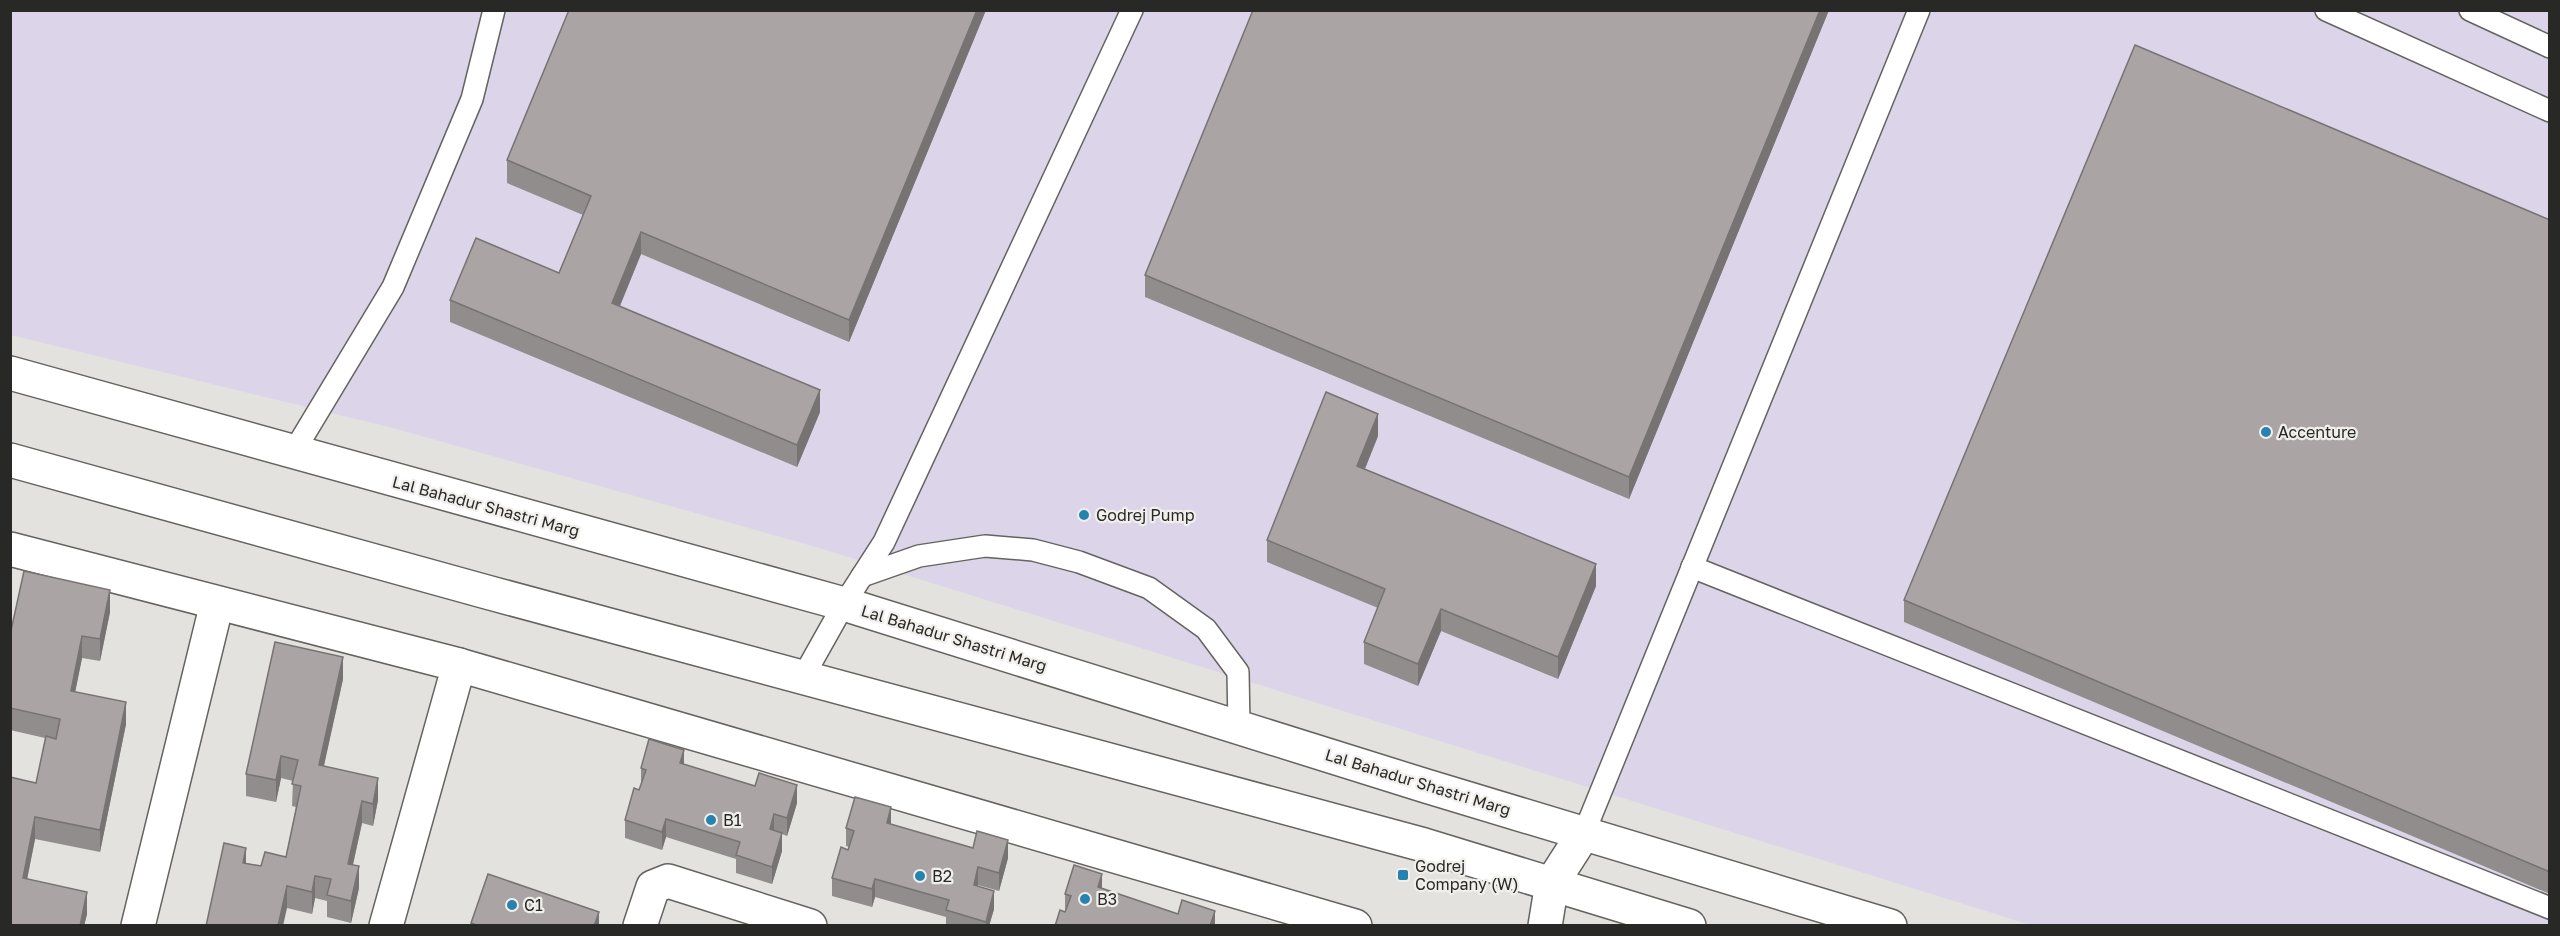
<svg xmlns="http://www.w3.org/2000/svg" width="2560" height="936" font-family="'Golos Text',sans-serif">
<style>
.industrial{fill:#dcd4e9}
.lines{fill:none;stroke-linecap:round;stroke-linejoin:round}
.service-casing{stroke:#64635f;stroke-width:24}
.pedestrian-casing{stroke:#64635f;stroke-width:36}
.minor-casing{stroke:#64635f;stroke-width:36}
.primary-casing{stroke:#64635f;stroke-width:36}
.service{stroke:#fff;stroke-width:21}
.pedestrian{stroke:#fff;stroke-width:33}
.minor{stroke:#fff;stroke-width:33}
.primary{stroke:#fff;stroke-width:33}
.wall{fill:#928d8d}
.shaded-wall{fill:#777373}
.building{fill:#aaa4a4;stroke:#777373;stroke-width:1.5}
.poi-dot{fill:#2683b0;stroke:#f1efeb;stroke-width:2}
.labels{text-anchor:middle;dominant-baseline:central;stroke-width:4.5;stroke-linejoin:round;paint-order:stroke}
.poi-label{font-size:16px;fill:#282826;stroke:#f1efeb;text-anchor:start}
.street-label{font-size:16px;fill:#282826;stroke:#f1efeb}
</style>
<rect width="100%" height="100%" fill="#e3e2de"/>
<path class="industrial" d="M11 11H2549V925H2031L816 547 393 428 11 335Z"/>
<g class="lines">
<defs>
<g id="service">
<path d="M2326 10 2550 111"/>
<path d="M2470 10 2550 47"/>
<path d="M293 453 393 287 472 99 494 10"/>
<path d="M1692 567 2550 908"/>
<path d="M862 576 919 556 985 546 1033 550 1079 562 1149 588 1206 629 1238 672 1239 727"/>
<path d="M803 677 844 604 884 542 1132 10"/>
<path d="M1584 833 1919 10"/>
</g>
<path id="pedestrian" d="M459 665 1355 926"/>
<g id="minor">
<path d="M10 549 459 665 386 926"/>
<path d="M138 926 217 603"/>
<path d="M640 926 653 887 668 881 810 926"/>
<path d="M1545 926 1552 883 1584 833"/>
</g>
<g id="primary">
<path d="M10 373 844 604 1426 786 1890 926"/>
<path d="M10 460 483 591 1424 845 1689 926"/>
</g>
</defs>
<use href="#service" class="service-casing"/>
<use href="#pedestrian" class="pedestrian-casing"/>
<use href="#minor" class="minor-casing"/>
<use href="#primary" class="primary-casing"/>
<use href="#service" class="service"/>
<use href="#pedestrian" class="pedestrian"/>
<use href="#minor" class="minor"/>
<use href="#primary" class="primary"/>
</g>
<g class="wall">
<path d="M986 10 849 342 641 254 620 306 820 412 797 467 450 322V300L559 273 583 215 507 183V160Z"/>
<path d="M1829 10 1629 499 1145 297V275Z"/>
<path d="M2550 220V894L1904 622V600Z"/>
<path d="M1378 436 1365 469 1596 586 1558 679 1441 631 1418 686 1364 664V642L1378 608 1267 562V540Z"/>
<path d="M110 612 100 661 82 658 75 692 126 724 100 852 35 839 27 879 87 914 84 926H10L36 783 45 738 10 730V635Z"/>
<path d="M343 679 324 766 378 800 373 826 362 823 353 865 359 888 351 923 327 917V901L315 898 312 914 287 908 246 863 261 866 286 857 296 807 292 806 293 781 281 778 276 802 246 796V774Z"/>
<path d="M684 765 797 803 787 836 782 834V851L772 884 736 873V859L666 837 662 850 625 838V820L641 786V768Z"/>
<path d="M891 824 1008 858 999 891 978 885V886L994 909 989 926H946V917L875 897 872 907 832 896V878L849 847 846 846V828Z"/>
<path d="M1102 889 1215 926H1055L1065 911V894Z"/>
</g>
<g class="shaded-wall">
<path d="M977 10H986L849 342V320Z"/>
<path d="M1820 10H1829L1629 499V477Z"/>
<path d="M641 232V254L612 325V303Z"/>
<path d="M820 390V412L797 467V445Z"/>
<path d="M1378 414V436L1357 488V466Z"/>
<path d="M1596 564V586L1558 679V657Z"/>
<path d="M110 590V612L100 661V639Z"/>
<path d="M1441 609V631L1418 686V664Z"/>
<path d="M82 636V658L71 713V691Z"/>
<path d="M343 657V679L319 787V765Z"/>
<path d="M126 702V724L100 852V830Z"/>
<path d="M684 750V768L680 763Z"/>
<path d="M281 756V778L276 802V780Z"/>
<path d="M378 778V800L373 826V804Z"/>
<path d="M797 785V803L787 836V818Z"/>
<path d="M362 801V823L348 886V864Z"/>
<path d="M891 807V825L887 823Z"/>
<path d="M774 814V832L770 829Z"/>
<path d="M35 817V839L23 900V878Z"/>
<path d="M666 819V837L662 850V832Z"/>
<path d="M782 833V851L772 884V867Z"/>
<path d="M1008 840V858L999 891V873Z"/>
<path d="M246 848V870L243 863Z"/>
<path d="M359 866V888L351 923V901Z"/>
<path d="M978 867V885L974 902V885Z"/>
<path d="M1102 874V892L1098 887Z"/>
<path d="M315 876V898L312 914V892Z"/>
<path d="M875 879V897L872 907V889Z"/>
<path d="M287 886V908L283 926H278Z"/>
<path d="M994 891V909L989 926H986V922Z"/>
<path d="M87 892V914L84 926H80Z"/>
<path d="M1215 911V926H1210Z"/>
<path d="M599 912V926H594Z"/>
</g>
<g class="building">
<path d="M569 10H977L849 320 641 232 612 303 820 390 797 445 450 300 476 238 559 273 591 196 507 160Z"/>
<path d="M1253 10H1820L1629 477 1145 275Z"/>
<path d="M2135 45 2550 220V872L1904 600Z"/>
<path d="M1326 392 1378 414 1357 466 1596 564 1558 657 1441 609 1418 664 1364 642 1385 589 1267 540Z"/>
<path d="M24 571 110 590 100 639 82 636 71 691 126 702 100 830 35 817 23 878 87 892 80 926H10V777L36 783 46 736 56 739 60 719 10 708V635Z"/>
<path d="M275 642 343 657 319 765 378 778 373 804 362 801 348 864 359 866 351 901 327 895 331 879 315 876 312 892 287 886 278 926H206L224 843 246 848 243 863 261 866 265 852 286 857 301 786 292 784 298 760 281 756 276 780 246 774Z"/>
<path d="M649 739 684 750 680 763 755 786 759 773 797 785 787 818 774 814 770 829 782 833 772 867 736 855 740 842 666 819 662 832 625 820 634 788 639 790 646 770 641 768Z"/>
<path d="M855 797 891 807 887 823 973 848 977 831 1008 840 999 873 978 867 974 885 994 891 986 922 946 910 949 900 875 879 872 889 832 878 841 847 848 850 854 831 846 828Z"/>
<path d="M1074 865 1102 874 1098 887 1178 914 1182 900 1215 911 1210 926H1055L1060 910 1065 912 1071 896 1065 894Z"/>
<path d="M488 874 599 912 594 926H479L471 923Z"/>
</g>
<g class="poi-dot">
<circle cx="2266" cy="432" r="6"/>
<circle cx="1084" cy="515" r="6"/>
<circle cx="711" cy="820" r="6"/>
<rect x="1397" y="869" width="12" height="12" rx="3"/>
<circle cx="920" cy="876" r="6"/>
<circle cx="1085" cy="899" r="6"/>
<circle cx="512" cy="905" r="6"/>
</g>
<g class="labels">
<g class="poi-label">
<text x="2278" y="432">Accenture</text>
<text x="1096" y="515">Godrej Pump</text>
<text x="723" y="820">B1</text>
<text x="1415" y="866">Godrej<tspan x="1415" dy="18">Company (W)</tspan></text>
<text x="932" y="876">B2</text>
<text x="1097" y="899">B3</text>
<text x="524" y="905">C1</text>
</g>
<g class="street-label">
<text transform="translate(486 506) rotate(15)">Lal Bahadur Shastri Marg</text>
<text transform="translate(954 638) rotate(17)">Lal Bahadur Shastri Marg</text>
<text transform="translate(1418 782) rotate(17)">Lal Bahadur Shastri Marg</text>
</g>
</g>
<rect width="2560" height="936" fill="none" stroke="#282826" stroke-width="24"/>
</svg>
